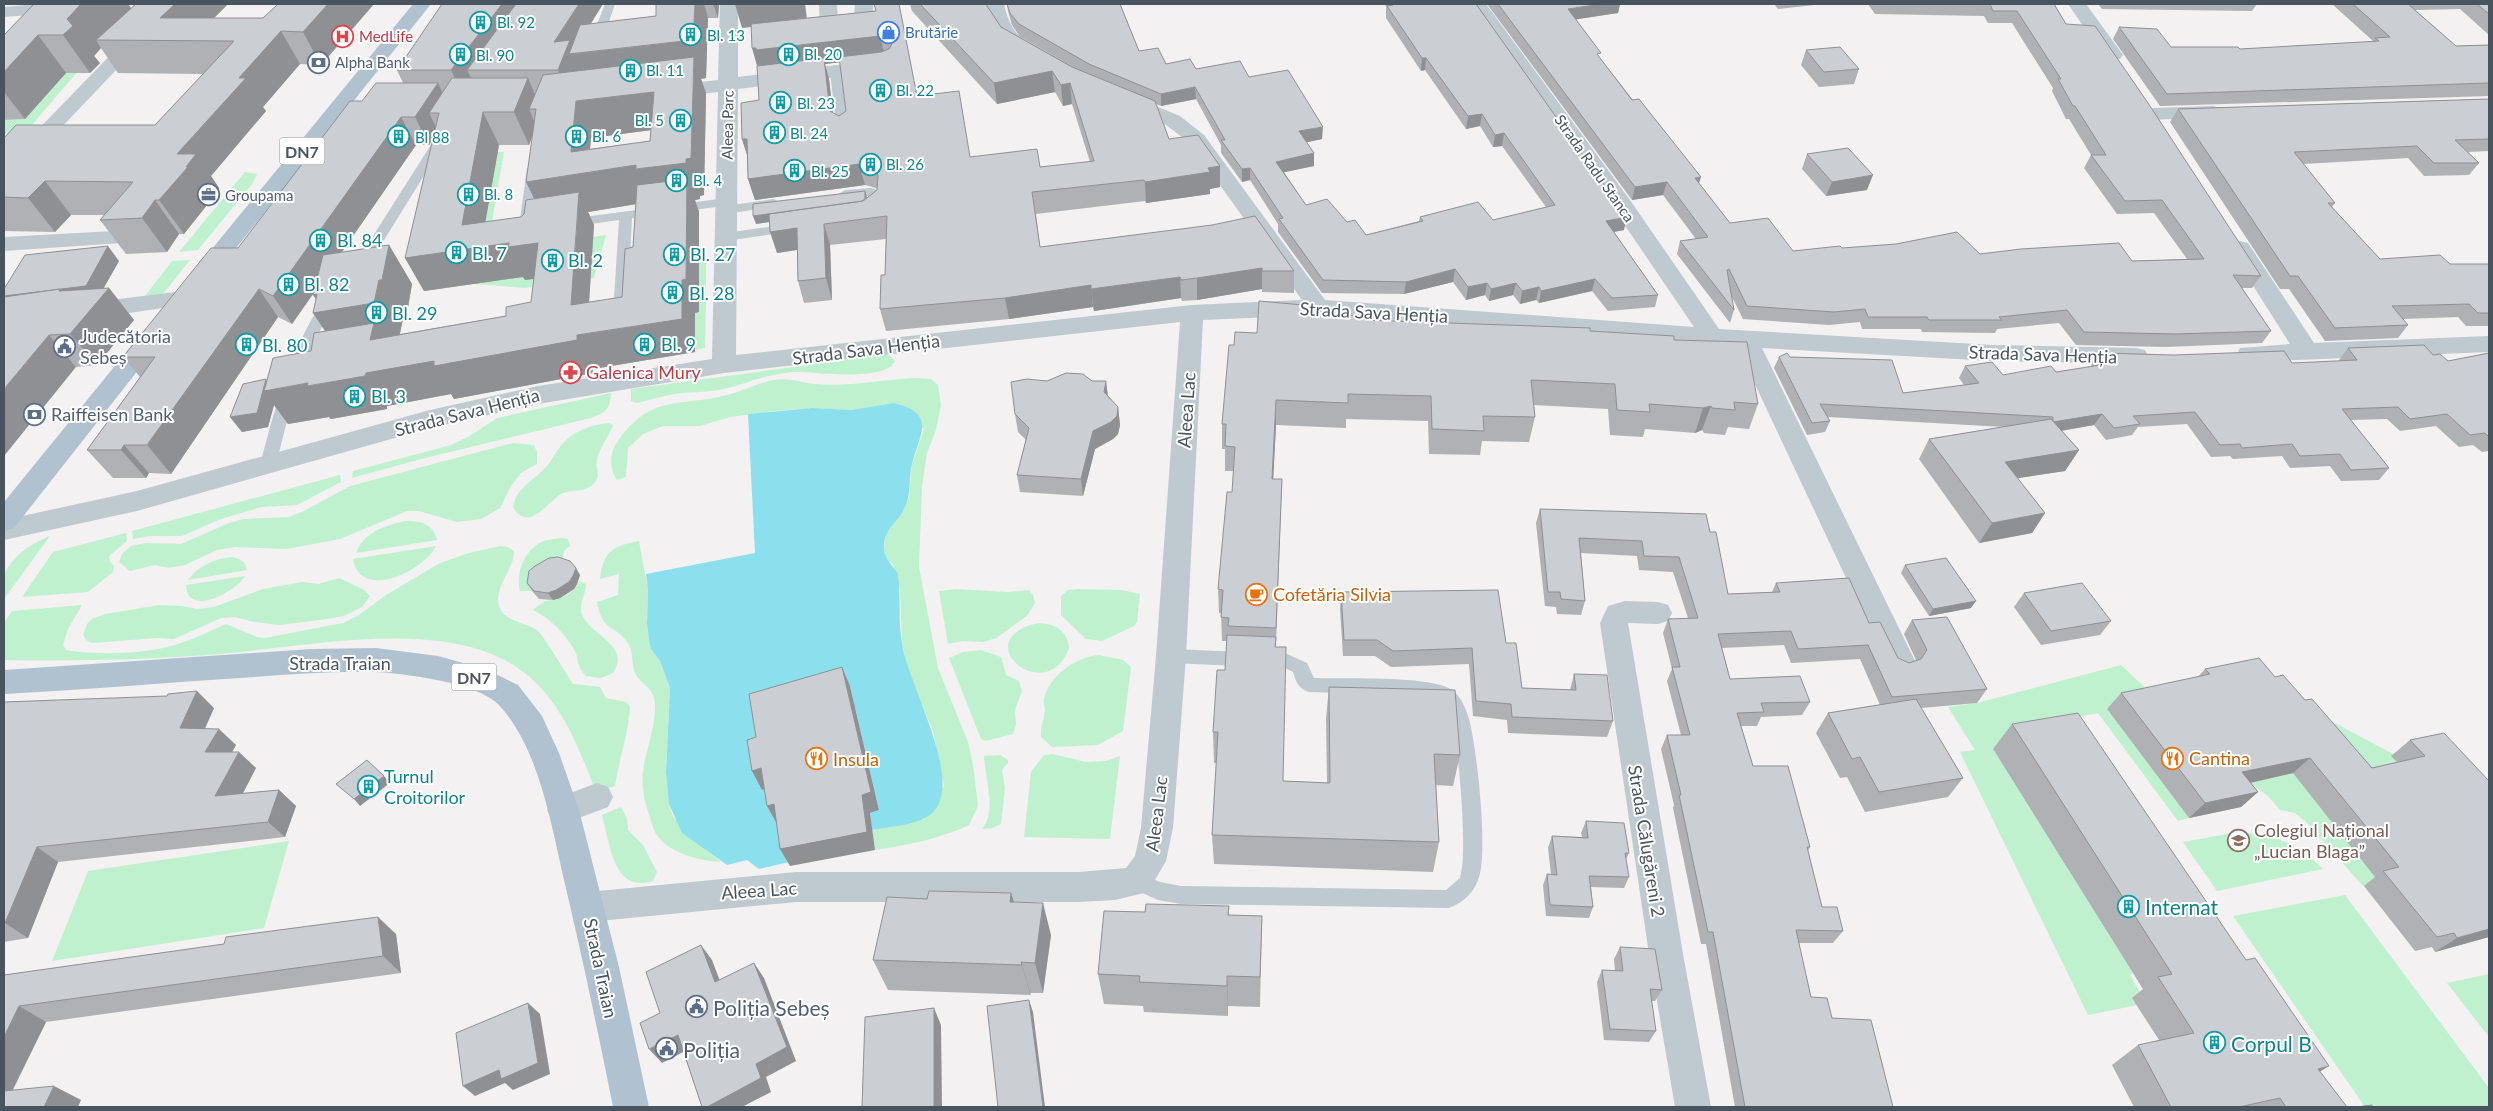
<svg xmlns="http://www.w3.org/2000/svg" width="2493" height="1111" font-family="Lato,sans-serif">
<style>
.green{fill:#bff1cf}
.water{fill:#8ce0ee}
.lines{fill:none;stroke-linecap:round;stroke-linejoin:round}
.lane{fill:#bec9d0;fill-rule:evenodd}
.street{fill:#bec9d0;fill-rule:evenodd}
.primary{fill:#b0c2d0;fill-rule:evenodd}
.wall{fill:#afb1b5;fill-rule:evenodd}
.shaded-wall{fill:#8e9094;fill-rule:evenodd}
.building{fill:#cbced3;stroke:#8e9094;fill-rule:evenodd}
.labels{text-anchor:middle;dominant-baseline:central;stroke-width:4;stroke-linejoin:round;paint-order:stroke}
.far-culture-label{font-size:15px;fill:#0d838f;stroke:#fff;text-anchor:start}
.far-shop-label{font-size:15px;fill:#366cbe;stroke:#fff;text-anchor:start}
.far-health-label{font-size:15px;fill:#be3a42;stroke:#fff;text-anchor:start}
.far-service-label{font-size:15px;fill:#4e5e75;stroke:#fff;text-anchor:start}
.far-street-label{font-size:15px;fill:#48555f;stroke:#fff}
.shield{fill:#fff;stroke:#7f888f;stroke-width:1}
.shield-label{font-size:16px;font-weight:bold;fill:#48555f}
.culture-label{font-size:18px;fill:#0d838f;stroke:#fff;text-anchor:start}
.street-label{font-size:18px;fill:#48555f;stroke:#fff}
.service-label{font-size:18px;fill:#4e5e75;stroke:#fff;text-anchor:start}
.health-label{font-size:18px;fill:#be3a42;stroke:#fff;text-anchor:start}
.food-label{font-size:18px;fill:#c56008;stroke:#fff;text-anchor:start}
.education-label{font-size:18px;fill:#785e54;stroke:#fff;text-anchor:start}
.near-culture-label{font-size:21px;fill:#0d838f;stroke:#fff;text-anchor:start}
.near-service-label{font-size:21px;fill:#4e5e75;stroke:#fff;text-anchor:start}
</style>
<rect width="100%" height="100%" fill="#f3f1f1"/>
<g class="green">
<path d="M120 22 25 133 4 134V120L25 119 81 56Z"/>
<path d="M454 152H504L489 239 481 244Z"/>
<path d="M245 172 257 174 252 184 198 250 179 252Z"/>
<path d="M606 235 594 278 525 288 474 284 480 249 525 276V280L577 273 530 246Z"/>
<path d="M706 254V298L699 299V255Z"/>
<path d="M190 260 163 294 145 296 172 261Z"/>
<path d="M706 301 705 348 695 350V313L699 312V302Z"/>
<path d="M882 355H889L895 361C886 381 821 373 803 372 774 371 751 382 724 389 708 393 691 391 675 394 662 396 650 400 637 403L631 401V389Z"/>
<path d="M914 378 931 379 938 385 941 405 936 430 927 453 922 486 919 567 938 668 968 742 973 765 978 806 969 825C939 839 908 845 875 850L872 830 924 819 944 786 933 731 909 674 902 643 900 591 893 564 886 559 884 549 886 534 903 511 909 497 912 464 924 429 893 403 851 410 812 408 775 411 730 417 700 426H663L643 434 628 448 626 477 617 480C609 468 609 453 618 441 652 392 682 408 731 394 746 390 760 382 774 380 789 377 802 383 816 384 848 387 882 380 914 378Z"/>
<path d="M611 393C610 409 607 412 591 418L425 458 352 478 353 471 451 445 468 437 497 418Z"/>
<path d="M608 423 613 425C609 437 600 446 597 460 595 467 601 475 595 482 587 493 574 489 563 493 549 499 529 535 513 507 517 487 531 483 544 469 551 463 554 454 560 447 571 432 590 425 608 423Z"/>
<path d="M513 443 534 445 537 452V464L521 473 511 486 500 508 481 519 457 522 419 511H407L340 539 287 549 235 547 217 550 185 565 169 568 155 565 130 571 119 562 122 554 131 546 146 543 181 544 229 523 244 519 289 517 304 511 350 486Z"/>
<path d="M340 475 341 482 297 505 262 507 221 519 182 536H150L133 539 132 531Z"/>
<path d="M405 521C420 521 433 523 437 540L356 553C362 533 386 525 405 521Z"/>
<path d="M126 533 127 541 109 556 110 562 114 566 113 572 88 592 22 597 53 552Z"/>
<path d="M50 536 4 599C4 592 2 582 4 576 12 555 31 544 50 536Z"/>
<path d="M563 538 568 539 570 546 564 551 562 563 531 585V591H520C516 574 523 552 540 543 546 539 555 539 563 538Z"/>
<path d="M639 541 648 590 647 623 649 641 651 649 660 661 670 688 666 773 669 804 673 817 704 848 721 862C700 861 666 853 655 832 652 826 651 820 649 814 643 798 641 783 644 765 647 747 660 713 653 695 650 687 640 682 636 675 631 666 634 654 629 645 617 624 602 633 597 602L618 595 619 574 600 579C603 551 613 546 639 541Z"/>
<path d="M436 546C423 572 360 601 353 559Z"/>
<path d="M500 546 508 547 514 551C514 568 499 581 498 598 498 622 522 620 537 630 542 633 567 675 573 684L600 687 606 698 626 702 630 706C629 733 619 759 615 786L596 792C577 743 558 691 510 663 430 617 296 649 208 655 140 660 72 661 4 660V623L12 611 82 605 68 629 63 645 66 650C101 656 151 654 184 642 198 637 212 630 226 624L257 637 265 638 343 623 359 615 386 595 440 563 469 553Z"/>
<path d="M232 557C241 559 245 561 247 570L188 580C199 565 214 559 232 557Z"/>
<path d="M245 576C236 592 187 618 186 585Z"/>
<path d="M339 578 364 590 370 596 362 607 344 616 327 619 280 625 254 622 235 617 221 618 174 639 157 638 92 643 86 640 83 635 87 624 92 619 105 614 159 605 182 606 197 609 214 607 263 589 302 582 319 584Z"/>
<path d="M579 581 586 584C586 592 580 602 581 611 586 635 633 644 613 673L601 678 586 676C574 662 580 662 575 651 566 635 550 618 533 610 537 607 542 602 546 601 561 598 572 596 579 581Z"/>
<path d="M956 589 1008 592 1029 590 1033 595 1035 603 1027 616 996 638 984 642 963 641 948 644 939 591Z"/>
<path d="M1078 589 1121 590 1140 594 1137 622 1134 626 1102 641 1086 639 1061 615V596L1068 590Z"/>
<path d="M1038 623C1056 624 1067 630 1069 648 1047 709 964 640 1038 623Z"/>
<path d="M981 650 1001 657 1006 675 1019 681 1022 691 1015 710 1016 725 1013 734 986 741 981 739 949 658 963 652Z"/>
<path d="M1099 655 1123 660 1131 667 1123 731 1098 745 1052 747 1041 737C1040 727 1044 720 1045 710 1045 706 1043 702 1044 699 1049 675 1077 657 1099 655Z"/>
<path d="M2121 665 2157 699 2107 709 2189 818 2178 821 2098 713 2077 717 1993 749 2133 973 2130 975 2142 996 2137 1005 2088 1015 1960 752 1975 750 1948 707 1977 703Z"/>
<path d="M2243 674 2395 755 2404 771 2379 881 2363 886 2305 821 2295 813 2280 810 2267 795 2254 786 2176 688Z"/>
<path d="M1053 754 1086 762 1106 761 1120 756 1110 839 1024 837 1031 772 1044 755Z"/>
<path d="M1000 755 1008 760V763L1002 770 1005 788 1001 824 992 828 982 829C997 812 985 777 984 756Z"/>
<path d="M621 807 627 818 628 830 643 845 657 872 653 881C613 894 610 843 602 815Z"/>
<path d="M2238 832C2276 835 2295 842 2323 869L2217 891 2183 842Z"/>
<path d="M289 841 264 928 52 961 88 871Z"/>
<path d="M2345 895 2489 1088V1107H2365L2233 916Z"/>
<path d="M2489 974V1037L2447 983Z"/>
</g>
<path class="water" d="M893 403C938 413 919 435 912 464 908 480 912 494 904 509 897 524 884 528 884 548 884 559 893 565 898 574 901 597 898 620 902 643 907 683 965 780 933 812 919 826 891 826 872 830L870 813 879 810 850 686 770 787 789 862 759 869 747 860 727 865 682 833 669 804 666 773 670 688 660 661 651 649 649 641 647 623 648 590 646 574 755 553 748 414 812 408 851 410Z"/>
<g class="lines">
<g class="lane">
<path d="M605 4H615L602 42 600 44H592L590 42Z"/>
<path d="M836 69 842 72 849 132 843 136 837 132 830 72Z"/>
<path d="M440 136 446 140 368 266 361 270 356 269 354 266 434 140Z"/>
<path d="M533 164 539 168 532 220 526 224 520 220 527 168Z"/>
<path d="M871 188 875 189 881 196V210L877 216 872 217 866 213 869 209 868 196 845 198 839 194 845 190Z"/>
<path d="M726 198 732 202 731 205 632 218 627 315 620 320 613 315 619 220 569 227 563 223 569 219Z"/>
<path d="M774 199 780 203 779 206 725 214 719 210 725 206Z"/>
<path d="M790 224 795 225 797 228 795 231 725 241 718 237 725 233Z"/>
<path d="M330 297 337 301C303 354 291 405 276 465L273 469H263L260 465C276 405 290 349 325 298Z"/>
<path d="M1171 649 1287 654 1307 663 1314 678C1343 679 1431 675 1452 690 1461 696 1466 709 1469 719 1477 749 1488 850 1479 877 1474 893 1464 902 1449 908L1181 904 1158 900 1129 887 1126 881 1129 875 1136 872 1160 882 1181 886 1446 890 1460 878 1462 868C1466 842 1459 730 1447 708 1444 702 1438 699 1432 696L1309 692C1299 689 1296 682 1293 672L1285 668 1171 663 1165 661 1162 656 1165 651Z"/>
</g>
<g class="street">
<path d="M37 4 44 6 46 10 44 14 4 17V7Z"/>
<path d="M160 4H179L37 153 12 185 4 186V167L23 145Z"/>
<path d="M720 4H738V77L879 60 886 62 889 66 886 70 879 72 738 89 736 355 1192 305 1302 300 1190 143 1166 125 1119 104 1116 100 1119 96 1126 94 1180 116 1204 135 1325 300 1694 327 1613 208 1468 4H1486L1630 200 1719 329 1993 345 2136 348 2145 350 2148 356 2145 362 2136 364 1993 361 1762 348 1916 663 1911 671 1901 675 1891 671 1886 663 1737 346 1318 315 1203 320 1186 656 1173 828 1166 861 1148 892 1115 900 1079 902H796L588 922 576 918 571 907 576 896 588 892 796 872H1079L1126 868 1135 856 1141 828 1156 656 1180 322 724 373 538 404 430 428 137 511 4 540V520L137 491 430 410 538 386 712 359 718 92 666 98 659 96 656 92 659 88 666 86 718 80Z"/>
<path d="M819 4H837L838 21 854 18 855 4H873C873 9 874 20 870 24 861 33 834 35 822 32L820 28Z"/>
<path d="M986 4H1004C1007 18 1012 30 1023 40 1028 45 1035 48 1039 54L1036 58H1022C1003 44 989 28 986 4Z"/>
<path d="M2068 4H2086L2123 55 2120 59H2106Z"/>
<path d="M2213 106 2220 108 2223 112 2220 116 2153 120 2146 118 2143 114 2146 110 2153 108Z"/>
<path d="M114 231 122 233 125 238 122 243 4 251V237Z"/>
<path d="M2240 241 2248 243 2314 343 2489 336V352L2249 362 2240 360 2237 354 2240 348 2290 344 2229 248 2232 243Z"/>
<path d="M183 291 191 294 195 299 191 304 87 319 79 316 75 311 79 306 87 303Z"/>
<path d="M1625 601 1658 602 1668 605 1672 613 1668 621 1658 624 1628 623 1683 954 1711 1107H1675L1649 954 1600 623 1608 606Z"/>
<path d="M597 783 608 787 613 797 608 807 563 824 552 820 547 810 552 800Z"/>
</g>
<g class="primary">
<path d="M413 4H431L209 282 201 284 193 282 190 277 193 272Z"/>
<path d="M153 327 161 329 165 335 161 341 14 528 4 531V502L145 329Z"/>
<path d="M376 648 438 656 485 669 518 685 542 716 559 753 579 810 619 967 649 1107H613C598 1031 582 956 564 880 551 824 539 747 498 704 477 683 404 673 374 672 329 671 284 675 240 678 161 683 82 690 4 694V670L311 649Z"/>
</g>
</g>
<g class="wall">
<path d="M34 4H128L131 8 134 6 131 4H228L214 18H263L278 4H374L321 65 300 64 263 107 266 111 211 176 219 188 210 199 211 200 184 234H179L167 252 126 254 100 220 104 215H71L55 232 4 231V138L155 125 203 74 118 73 101 48 94 56 100 63 90 73H66L25 119 4 120V35Z"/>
<path d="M656 4H719L718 18H708L706 78 701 79 706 93 704 195 700 196V199L695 200 699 212V312L695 313V352L593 369V373L454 399 451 394 387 406V409L331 419 329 417 288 424 274 405 268 427 242 432 230 417 267 380 311 351 326 331 313 313 316 299 314 293 292 324 278 317 171 474 149 473 146 478H113L87 450 140 377 123 357 238 248 362 101 403 83 397 70 591 24 656 16ZM651 130 650 141 590 149 591 138ZM532 137 534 199 524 214 521 217 485 222 499 145H529ZM433 139 405 258 424 291 523 277 525 280 534 279 531 302 506 316 400 334 403 319H406L412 284 389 245 342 252 416 145H429ZM636 204 633 247 622 297 589 302 594 225 588 212Z"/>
<path d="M805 4 807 18 876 11 874 4 917 96 970 157 1040 167 1090 162 1072 104 1063 106 1055 92 997 104 912 11 910 4H987V6L1001 27 1076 68 1020 37 1012 25 1008 11 1007 4H1120L1139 51 1166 64 1249 77 1322 139 1307 142 1314 166 1284 172 1306 205 1347 222 1366 235 1419 221 1420 217 1493 220 1546 207 1502 146 1493 147 1480 126 1466 129 1425 70 1421 71 1386 18V7L1385 4H1476L1624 230 1614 232 1658 295 1655 307 1608 311 1592 291 1539 303 1536 300 1520 304 1513 295 1489 301 1485 295 1466 300 1453 282 1404 294 1322 293 1278 232V224L1250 180 1242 182 1221 153V145L1196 99 1161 106 1156 104 1169 139 1220 166V187L1210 189V194L1146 203 1145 201 1036 214 1040 247 1294 271V293L1262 292V289L1197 300 1182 301 1181 298 1094 311 1093 307 1009 319 886 331 880 309 885 275 886 239 830 245 832 300 804 303 798 281 797 250 777 253 770 222 756 224 865 191 867 198 877 190V189L876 188 865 185 755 200 748 179 747 155 742 139 759 100 757 66 751 27 742 28ZM840 62 846 111 839 116 833 113 829 79 825 64Z"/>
<path d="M1487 4H1620L1618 13 1576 19 1600 58 1730 223 1793 251 1842 248 2132 261 2187 259 2154 213 2117 214 2084 168 2091 155 2069 119H2066L2052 91 2053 88 2012 23H1988L1984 16 1875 14 1868 4H2054L2066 24 2261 276 2252 288H2242L2271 331 2262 343 2166 347 2076 345 2059 323 1997 329 1995 333 1922 332 1921 329H1862L1860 322 1829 325 1743 319 1732 297 1734 310 1730 323 1677 254 1680 241 1696 239 1663 195 1632 200Z"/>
<path d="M1669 4H1698L1669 5Z"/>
<path d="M1774 4H1824L1778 9Z"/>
<path d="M2098 4H2257L2252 11 2102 9Z"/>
<path d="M2332 4H2489V35L2460 9 2415 10 2456 46 2489 45V96L2160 106 2113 39 2119 27 2171 47 2240 49 2372 42 2373 41Z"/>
<path d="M1806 50 1859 69 1854 84 1819 87 1801 65Z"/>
<path d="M2489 99V151L2468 152 2479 163 2469 175 2424 176 2408 158 2303 164 2335 203 2332 207 2380 259 2450 264H2489V326H2466L2458 317 2403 319 2408 325 2398 338 2325 341 2289 289H2280L2170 122 2178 109Z"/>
<path d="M1807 154 1867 190 1826 196 1802 169Z"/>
<path d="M119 261 103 289 109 288 134 320 97 365 76 367 4 289Z"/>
<path d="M1315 311 1365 320 1590 331 1674 340 1758 404 1749 429 1728 427 1725 435 1704 433 1702 430 1695 433 1645 429 1643 437 1610 435 1608 409 1534 405 1535 417 1529 442 1482 441 1480 455 1429 454 1428 421 1346 419V428L1276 425 1273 479H1282L1276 647 1283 781 1327 783 1326 719 1329 687 1460 755 1453 786 1436 785 1439 842 1433 872 1214 864 1212 835 1217 763H1214L1213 732 1225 670 1227 641H1222L1221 613H1219L1218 589 1232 492 1234 471H1225V449H1222V424L1234 345 1257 333Z"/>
<path d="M2348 348 2433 355 2448 361 2489 353V451L2482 452 2473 445 2459 447 2436 426 2400 431 2387 419 2351 420 2389 468 2379 480 2341 481 2330 466 2290 468 2282 456 2233 459 2230 456 2211 457 2187 424 2138 427 2132 435 2106 440 2094 425 2062 431 2079 450 2065 471 2017 478 2045 513 2032 533 1979 543 1919 459 1929 439 2004 427 1828 417 1830 421 1825 432 1807 435 1774 368 1779 357H1790L1903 393 1964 385 1959 378 1965 366 2003 375 2056 372 2092 367 2091 365 2098 353 2292 363 2339 361V360Z"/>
<path d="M1047 381H1106L1108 396 1118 407 1120 425 1118 434 1113 439 1095 449 1083 496 1020 492 1017 475 1026 440 1018 432 1015 414Z"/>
<path d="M1540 509 1710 532 1728 594 1772 592 1776 583 1869 623 1898 658 1909 663 1916 660 1904 634 1912 620 1987 689 1977 703 1921 708 1963 778 1948 797 1865 812 1847 777 1840 778 1816 733 1828 713 1880 705 1860 659 1791 663 1784 645 1722 648 1730 679 1810 702 1802 715 1761 717 1757 726H1741L1753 766 1810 847 1808 851 1822 907 1843 931 1833 943H1798L1811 997 1832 1018 1893 1107H1735L1706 944H1701L1673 808 1674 805 1661 749 1667 735H1681L1667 681 1672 669 1663 633 1668 619 1688 618 1673 572 1639 570 1637 556 1581 553 1585 601 1581 615 1557 614 1556 607 1545 606 1536 523Z"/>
<path d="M1905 565 1971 608 1929 616 1901 573Z"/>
<path d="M580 575 577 584 574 589 560 598 553 600 539 599 532 591 527 583Z"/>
<path d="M1341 592 1506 643 1522 688 1570 690 1574 674 1613 721 1607 737 1508 733 1507 720 1473 716 1469 664 1391 667 1375 656H1343L1340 609Z"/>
<path d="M2024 593 2111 621 2100 635 2041 645 2014 607Z"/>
<path d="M2205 669 2275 677 2305 700 2372 768 2397 762 2391 756 2410 740 2489 781V937L2435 952 2432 947 2415 951 2364 886 2375 877 2293 773 2251 783 2258 792 2241 807 2189 818 2107 709 2121 693 2198 677Z"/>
<path d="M4 702 214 708 205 729 236 745 232 752 256 768 243 793 279 790 296 806 285 837 58 862 28 938 4 942Z"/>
<path d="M2012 724 2320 1072 2347 1107H2134L2112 1065 2138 1045 2159 1040 2132 998 2143 989 1993 749Z"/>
<path d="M1586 821 1629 853 1626 859 1629 877 1624 888 1591 887 1593 907 1589 918 1546 916 1543 885 1547 874H1551L1548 848 1552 836 1582 837 1581 833Z"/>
<path d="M1011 893 1014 902 1051 935 1043 993H1030L1031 995 888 990 873 960 927 899Z"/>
<path d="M1229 906V915L1262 916 1260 1007 1228 1006V1016L1144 1012 1143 1006 1104 1004 1098 974 1145 912Z"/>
<path d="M396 934 401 973 46 1022 13 1090 81 1100 4 1107V975Z"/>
<path d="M1620 947 1662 990 1655 1001H1651L1656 1031 1649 1042 1604 1040 1597 982 1602 970 1615 971 1614 959Z"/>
</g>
<g class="shaded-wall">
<path d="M81 4H128L133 11 96 40 101 48 94 56 100 63 90 73 63 35 67 19Z"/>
<path d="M175 4H228L191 41 160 18Z"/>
<path d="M328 4H374L321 65 303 32Z"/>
<path d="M502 4H531L467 70 473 82 463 95 451 70Z"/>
<path d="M579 4H603L574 51 575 54 693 40 695 4H704L708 18 706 78 701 79 706 93 704 195 700 196V199L695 200 699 212V312L695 313V352L593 369V373L454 399 451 394 387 406V409L331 419 329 417 288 424 274 405 268 427 242 432 230 417 257 413 266 379 273 389 308 383 310 386 331 382 365 376 366 373 389 369 374 346 339 352 313 313 324 311 313 295 317 294 328 310 374 303 379 280H382L389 245 412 284 406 319H403L398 342 387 344 395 356 392 368 434 361 437 365 577 340V335L585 334 571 305 578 213 544 219 526 182 580 174 571 152 576 101 654 92 667 128 591 138 588 173 636 165 638 169 686 163V159L691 158 693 80 585 92 576 72 568 94 558 70 562 60 554 42ZM687 201 686 279 682 280V319L587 334 594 225 588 212 649 202 651 205Z"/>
<path d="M713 4H719L718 18Z"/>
<path d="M735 4H805L807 24 756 26 742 28Z"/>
<path d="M1602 4H1620L1618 13 1566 21 1568 9Z"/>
<path d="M281 31 300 64 263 107 266 111 211 176 219 188 210 199 211 200 184 234 159 200 177 154 239 78Z"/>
<path d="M38 35 66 73 25 119 4 92V72Z"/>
<path d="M880 36 885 57 825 64 829 79 835 132 758 69 752 48Z"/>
<path d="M1422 58H1426L1425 70 1421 71Z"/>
<path d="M1052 71 1055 92 997 104 994 83Z"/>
<path d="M528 78 542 111 536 109H529L536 126 529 145 514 112Z"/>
<path d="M438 83 451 110 439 113H429L438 131 429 145 415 117Z"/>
<path d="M1070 83 1072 104 1063 106 1061 85Z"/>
<path d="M1195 87 1196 99 1161 106V94Z"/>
<path d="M483 112 499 145 481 247 509 243H538L554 276 525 280 523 277 424 291 405 258 462 225Z"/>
<path d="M1482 114 1480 126 1466 129 1468 116Z"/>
<path d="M401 117 416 145 292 324 273 296Z"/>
<path d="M1323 127 1322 139 1299 144V131Z"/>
<path d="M1504 133 1502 146 1493 147 1495 135Z"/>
<path d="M742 139H747L749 161Z"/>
<path d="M1314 153V166L1276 174V162Z"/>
<path d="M859 164 865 185 755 200 748 179Z"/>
<path d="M1220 166V187L1210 189V194L1146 203 1145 182Z"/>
<path d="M1250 168V180L1242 182V169Z"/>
<path d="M1873 175 1867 190 1826 196 1832 182Z"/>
<path d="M1701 177 1697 189 1695 178Z"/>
<path d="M45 181 71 215 55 232 28 198Z"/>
<path d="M1667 182 1663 195 1632 200 1635 187Z"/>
<path d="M865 191 867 198V207L756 224 753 216Z"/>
<path d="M155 200 179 234 167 252 142 218Z"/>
<path d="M1627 217 1624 230 1603 234 1606 221Z"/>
<path d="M824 224 830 245 832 300 826 278Z"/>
<path d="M797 228 803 249 777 253 770 232Z"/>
<path d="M108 246 119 261 97 300 109 288 134 320 97 365 70 334 4 296Z"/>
<path d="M1262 268V289L1197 300V278Z"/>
<path d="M1455 269 1453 282 1404 294 1406 282Z"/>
<path d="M1180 277 1181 298 1094 311 1091 289Z"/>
<path d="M1595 279 1592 291 1539 303 1541 291Z"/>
<path d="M1487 283 1485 295 1466 300 1468 287Z"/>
<path d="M1516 283 1513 295 1489 301 1491 289Z"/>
<path d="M1091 285 1093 307 1009 319 1005 298Z"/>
<path d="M1539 287 1536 300 1520 304 1522 291Z"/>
<path d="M259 289 278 317 171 474 147 445Z"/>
<path d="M49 335 76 367 4 456V389Z"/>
<path d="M1106 381 1108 399 1104 392Z"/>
<path d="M1276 400V425L1272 503V479Z"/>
<path d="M1711 406 1702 430 1695 433 1703 408Z"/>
<path d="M1118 407 1120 425 1118 434 1113 439 1095 449 1083 496 1081 479 1093 431Z"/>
<path d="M2102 414 2094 425 2046 433 2053 422Z"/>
<path d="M124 445 149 473 146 478 121 450Z"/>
<path d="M2079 450 2065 471 1993 482 2005 462Z"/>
<path d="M2045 513 2032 533 1979 543 1992 523Z"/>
<path d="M576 568 580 575 577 584 574 589 560 598 553 600 548 593Z"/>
<path d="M1976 601 1971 608 1929 616 1933 609Z"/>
<path d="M842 667 850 686 879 810 870 813 875 850 790 866 780 849Z"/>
<path d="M197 691 214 708 197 745 180 728Z"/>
<path d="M219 729 236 745 223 768 205 752Z"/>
<path d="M239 752 256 768 233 812 215 796Z"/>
<path d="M2310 758 2293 773 2226 788 2242 772Z"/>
<path d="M761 768 770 787 762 790 752 771Z"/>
<path d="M384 776 390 783 360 806 354 799Z"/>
<path d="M279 790 296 806 285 837 268 822Z"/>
<path d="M2258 792 2241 807 2189 818 2205 803Z"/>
<path d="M774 804 777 824 767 806Z"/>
<path d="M37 847 58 862 28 938 5 923Z"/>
<path d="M1011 893 1021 925 1010 902Z"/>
<path d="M1043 903 1051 935 1043 993 1035 963Z"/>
<path d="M378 917 396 934 401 973 383 956Z"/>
<path d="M2489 929V937L2435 952 2457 938Z"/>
<path d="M701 945 712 960 726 997 715 982Z"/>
<path d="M1021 962 1030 993 1031 995 1022 965Z"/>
<path d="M754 963 764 978 796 1061 766 1077 771 1092 742 1107H707L756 1064Z"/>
<path d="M1227 976 1228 1006V1016L1227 986Z"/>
<path d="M1029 1000 1033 1012 1045 1107H1043Z"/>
<path d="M528 1003 540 1014 550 1074 513 1090 505 1083 475 1096 463 1086Z"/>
<path d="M19 1006 46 1022 4 1107V1037Z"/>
<path d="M934 1008 941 1025 942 1107H934Z"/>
<path d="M678 1035 689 1049 662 1063 649 1049Z"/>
<path d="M2329 1066 2297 1086 2318 1069Z"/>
<path d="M54 1086 81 1100 78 1107H44Z"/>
</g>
<g class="building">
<path d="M34 4H81L67 19 73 26 63 35H38L4 72V35Z"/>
<path d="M136 4H175L160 18H263L278 4H328L303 32 281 31 239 78H246L177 154H196L186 167H188L159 200H155L142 218 100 220 133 182 45 181 28 198 4 197V138L16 125H155L234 41 96 40Z"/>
<path d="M442 4H502L451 70H397Z"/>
<path d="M516 4H579L554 42 570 40 558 70H467Z"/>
<path d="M656 4H695L693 40 569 54 580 25 656 16Z"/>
<path d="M874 4H899L917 96 959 91 970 157 1037 149 1040 167 1094 161 1070 83 1061 85 1052 71 994 83 920 4H987V6L1001 27 1072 67 1155 101 1169 139 1198 135 1220 166 1208 168 1210 172 1145 182 1144 180 1032 192 1040 247 1212 225 1255 216 1294 271H1262V268L1197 278 1181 280 1180 277 1091 289V285L1005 298 880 309 881 275H885L887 216 824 224 826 278 798 281 797 228 770 232 769 214 863 201 877 190 878 175 871 166 859 164 748 179 747 139H742L741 103 759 100 757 66 824 58 830 111 839 116 846 111 839 57 881 52 889 49 892 44 888 38 880 36 756 50V48H752L751 24 876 11Z"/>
<path d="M1007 4H1120L1139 51 1158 48 1166 64 1190 59 1196 69 1240 61 1249 77 1288 70 1323 127 1299 131 1314 153 1276 162 1306 205 1327 199 1347 222 1355 220 1366 235 1423 221 1420 217 1478 202 1493 220 1555 205 1504 133 1495 135 1482 114 1468 116 1426 58H1422L1387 6 1393 5V4H1476L1627 217 1606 221 1658 295 1612 298 1595 279 1541 291 1539 287 1522 291 1516 283 1491 289 1487 283 1468 287 1455 269 1406 282 1323 280 1279 219 1283 218 1250 168 1242 169 1221 140H1225L1195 87 1161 94 1089 64 1019 24 1010 13Z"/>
<path d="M1498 4H1602L1568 9 1601 53 1597 54 1632 100 1639 99 1701 177 1695 178 1730 223 1768 218 1793 251 1840 246 1842 248 1896 244 1957 232 1980 254 2021 249 2119 243 2132 261 2204 259 2162 200 2125 201 2091 155H2106L2075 106H2073L2058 79H2061L2017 11H1993L1990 4H2054L2066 24 2095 26 2148 103 2261 276 2233 275 2271 331 2175 334 2084 332 2067 310 1999 317 2002 320H1929L1927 317H1868L1865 309 1834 312 1747 306 1729 269 1727 270 1734 310 1680 241 1708 237 1667 182 1635 187Z"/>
<path d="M2353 4H2408L2456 46 2489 45V83L2167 94 2119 27 2157 29 2171 47H2238L2240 49 2379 41 2375 38 2390 37Z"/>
<path d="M2477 4H2489V14Z"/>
<path d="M1840 47 1859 69 1824 72 1806 50Z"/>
<path d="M694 57 691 158 686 159V163L636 169V165L526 182 536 109H529L543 75ZM654 92 650 141 571 152 576 101Z"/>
<path d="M452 78H528L514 112H483L462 225 521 217 524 214 526 200 579 192 571 305 622 297 625 249 633 247 637 185 687 179 686 279 682 280V319L577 335V340L434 366V361L366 373 365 376 331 382 307 386 308 383 264 391 273 358 311 351 314 333 374 323 370 340 506 316V307L531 302 538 243 508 247 509 243 405 258 439 113H429Z"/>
<path d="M376 83H438L415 117H401L273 296 259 289 147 445H124L121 450H87L155 357H123L211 248H238L350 101H362Z"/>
<path d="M2489 99V139L2455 140 2479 163H2434L2417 146 2294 152 2335 203H2328L2380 259 2440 255 2450 264H2489V313H2478L2469 304 2392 306 2408 325 2335 328 2298 276H2290L2178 109Z"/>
<path d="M1848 148 1873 175 1832 182 1807 154Z"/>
<path d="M865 191V199L862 201 753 216V204Z"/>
<path d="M389 245 382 280H379L374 303 313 313 317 294 313 295 323 255Z"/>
<path d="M108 246 86 286 4 296V289L25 255Z"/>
<path d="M109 288 70 334 49 335 4 389V297L60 289 59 291Z"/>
<path d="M1259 301 1314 306 1315 311 1337 312V315L1364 316 1365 320 1590 328V331L1674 336V340L1747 342 1758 404 1734 402 1735 410 1712 408 1711 406 1703 408 1649 404 1650 412 1617 410 1615 384 1531 380 1535 417 1483 416 1484 431 1432 429 1431 396 1348 394V403L1276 400 1272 479H1282L1276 628 1228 626 1229 618 1221 617 1223 590 1218 589 1227 492H1232L1235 447 1225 446 1226 424H1222L1229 345H1234L1235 332 1257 333Z"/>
<path d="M2424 345 2433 355 2440 354 2448 361 2489 353V437L2485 433 2470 435 2447 414 2410 419 2398 407 2342 409 2389 468 2351 470 2340 454 2300 456 2292 444 2242 448 2240 444 2220 445 2195 412 2133 416 2140 424 2114 428 2102 414 2053 422V417L1820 404 1830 421 1812 423 1779 357 1787 353 1790 357 1892 360 1903 393 1979 383 1965 366 1992 362 2003 375 2051 366 2056 372 2107 364 2098 353 2174 355 2284 351 2292 363 2357 360 2348 348Z"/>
<path d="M1066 373 1083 374 1092 381H1106L1104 392 1118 407 1117 416 1111 422 1093 431 1081 479 1017 475 1029 428 1015 414 1011 382 1027 379 1047 381Z"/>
<path d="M266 379 257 413 230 417 243 384Z"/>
<path d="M2051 419 2079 450 2005 462 2045 513 1992 523 1929 439Z"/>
<path d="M1540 509 1706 514 1710 532H1716L1728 594 1780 592 1776 583 1849 578 1869 623 1880 622 1898 658 1909 663 1921 659 1927 650 1912 620 1947 617 1987 689 1892 697 1868 645 1798 649 1791 631 1718 634 1730 679 1800 676 1810 702 1761 703 1764 712 1737 713 1753 766H1788L1810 847H1807L1822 907H1837L1843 931 1796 930 1811 997 1827 998 1832 1018 1871 1020 1893 1107H1745L1713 932H1708L1679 795H1681L1667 735H1690L1672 667H1680L1668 619 1698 618 1679 557 1644 556 1642 541 1579 538 1585 601 1561 599 1560 592H1548Z"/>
<path d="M558 557 570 561 576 568 573 576 569 582 556 590 548 593 534 591 527 583 529 571 535 566 549 558Z"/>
<path d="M1946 558 1976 601 1933 609 1905 565Z"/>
<path d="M2082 583 2111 621 2051 631 2024 593Z"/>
<path d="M1498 590 1506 643H1516L1522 688 1576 690 1574 674 1607 675 1613 721 1512 717 1511 704 1476 701 1472 648 1393 651 1377 640H1344L1341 592Z"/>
<path d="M1227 635 1276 637 1275 647H1286L1283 781 1330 783 1329 687 1455 690 1460 755 1434 754 1439 842 1212 835 1218 732H1213L1217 670H1225Z"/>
<path d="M2259 658 2275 677 2283 675 2305 700 2312 699 2372 768 2425 756 2410 740 2444 733 2489 781V929L2457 938 2454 933 2437 937 2383 871 2399 867 2310 758 2242 772 2258 792 2205 803 2121 693 2210 674 2205 669Z"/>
<path d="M842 667 871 792 862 795 867 832 780 849 774 804 767 806 761 768 752 771 747 740 756 737 749 694Z"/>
<path d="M197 691 180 728 219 729 205 752H239L215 796 279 790 268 822 37 847 5 923 4 924V702L167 696 168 694Z"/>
<path d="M1916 699 1963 778 1879 792 1860 757 1852 759 1828 713Z"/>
<path d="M2078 713 2246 960 2255 958 2329 1066 2318 1069 2347 1107H2286L2280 1098 2239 1107H2171L2138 1045 2194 1033 2158 977 2172 974 2012 724Z"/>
<path d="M367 760 384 776 354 799 336 784Z"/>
<path d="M1586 821 1624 823 1629 853H1625L1629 877 1589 876 1593 907 1550 905 1547 874 1557 875 1552 836 1588 838Z"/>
<path d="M929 891 1011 893 1010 902 1043 903 1035 963 1021 962 1022 965 873 960 887 897 927 899Z"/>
<path d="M1146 904 1229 906 1228 915 1262 916 1260 977 1227 976V986L1139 982 1140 976 1098 974 1104 911 1145 912Z"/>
<path d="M378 917 383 956 19 1006 4 1037V975L224 944 226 937Z"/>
<path d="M701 945 715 982 754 963 787 1047 756 1064 761 1078 707 1107H702L678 1035 649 1049 640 1023 660 1013 646 972Z"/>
<path d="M1620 947 1655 949 1662 990 1650 989 1656 1031 1610 1029 1602 970 1623 971Z"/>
<path d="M1029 1000 1043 1107H998L987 1006Z"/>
<path d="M528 1003 538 1063 501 1079 499 1070 463 1086 456 1033Z"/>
<path d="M934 1008V1107H862L865 1017Z"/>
<path d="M54 1086 44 1107H4V1091Z"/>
<path d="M2372 1105 2373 1107H2356Z"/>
</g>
<defs>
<symbol id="building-ring" viewBox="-11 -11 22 22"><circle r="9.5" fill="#fff" stroke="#0f9aa8" stroke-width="1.5"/><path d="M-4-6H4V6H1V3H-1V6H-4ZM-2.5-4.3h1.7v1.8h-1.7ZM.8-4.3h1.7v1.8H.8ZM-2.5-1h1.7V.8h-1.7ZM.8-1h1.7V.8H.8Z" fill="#0f9aa8"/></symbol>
<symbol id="shop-ring" viewBox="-11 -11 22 22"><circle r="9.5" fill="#fff" stroke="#3f7fe0" stroke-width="1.5"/><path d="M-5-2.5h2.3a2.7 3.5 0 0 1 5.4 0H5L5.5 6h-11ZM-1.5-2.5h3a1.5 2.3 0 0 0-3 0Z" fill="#3f7fe0"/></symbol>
<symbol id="hospital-ring" viewBox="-11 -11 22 22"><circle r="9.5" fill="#fff" stroke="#e0444e" stroke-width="1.5"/><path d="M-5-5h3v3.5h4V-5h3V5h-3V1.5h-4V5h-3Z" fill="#e0444e"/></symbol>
<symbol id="bank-ring" viewBox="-11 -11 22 22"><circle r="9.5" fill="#fff" stroke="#5c6f8a" stroke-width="1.5"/><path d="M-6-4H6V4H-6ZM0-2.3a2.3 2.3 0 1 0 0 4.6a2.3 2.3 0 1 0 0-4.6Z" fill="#5c6f8a"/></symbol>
<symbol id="office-ring" viewBox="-11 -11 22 22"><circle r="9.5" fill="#fff" stroke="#5c6f8a" stroke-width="1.5"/><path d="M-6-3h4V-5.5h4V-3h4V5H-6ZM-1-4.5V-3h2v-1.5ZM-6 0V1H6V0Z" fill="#5c6f8a"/></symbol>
<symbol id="civic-ring" viewBox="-11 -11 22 22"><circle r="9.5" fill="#fff" stroke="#5c6f8a" stroke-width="1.5"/><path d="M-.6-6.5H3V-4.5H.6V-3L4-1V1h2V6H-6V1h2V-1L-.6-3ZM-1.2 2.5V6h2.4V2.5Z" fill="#5c6f8a"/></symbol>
<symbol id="pharmacy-ring" viewBox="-11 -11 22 22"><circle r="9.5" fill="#fff" stroke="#e0444e" stroke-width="1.5"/><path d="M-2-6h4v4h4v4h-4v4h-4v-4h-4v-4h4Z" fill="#e0444e"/></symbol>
<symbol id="cafe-ring" viewBox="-11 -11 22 22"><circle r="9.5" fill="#fff" stroke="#e8710a" stroke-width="1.5"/><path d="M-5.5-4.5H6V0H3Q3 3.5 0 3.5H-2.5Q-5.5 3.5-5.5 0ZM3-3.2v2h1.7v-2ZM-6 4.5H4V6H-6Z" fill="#e8710a"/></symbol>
<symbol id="restaurant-ring" viewBox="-11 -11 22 22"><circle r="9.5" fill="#fff" stroke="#e8710a" stroke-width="1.5"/><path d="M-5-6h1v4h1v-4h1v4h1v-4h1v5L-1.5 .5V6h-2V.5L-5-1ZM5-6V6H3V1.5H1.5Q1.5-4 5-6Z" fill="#e8710a"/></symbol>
<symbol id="school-ring" viewBox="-11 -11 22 22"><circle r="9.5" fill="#fff" stroke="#8d6e63" stroke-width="1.5"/><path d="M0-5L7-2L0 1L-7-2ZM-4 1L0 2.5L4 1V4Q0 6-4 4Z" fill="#8d6e63"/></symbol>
</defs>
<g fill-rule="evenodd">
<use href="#building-ring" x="468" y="10" width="25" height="25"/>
<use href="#shop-ring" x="876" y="20" width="25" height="25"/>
<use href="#building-ring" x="678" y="22" width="25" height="25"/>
<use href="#hospital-ring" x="330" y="24" width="25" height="25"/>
<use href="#building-ring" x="776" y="42" width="25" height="25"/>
<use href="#building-ring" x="448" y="42" width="25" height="25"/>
<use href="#bank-ring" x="306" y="50" width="25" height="25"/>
<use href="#building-ring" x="618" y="58" width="25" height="25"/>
<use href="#building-ring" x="868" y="78" width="25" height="25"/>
<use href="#building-ring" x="768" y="90" width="25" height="25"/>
<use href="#building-ring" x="668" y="108" width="25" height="25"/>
<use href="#building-ring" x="762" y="120" width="25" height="25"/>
<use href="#building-ring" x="564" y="124" width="25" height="25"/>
<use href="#building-ring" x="386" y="124" width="25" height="25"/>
<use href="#building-ring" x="858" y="152" width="25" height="25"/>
<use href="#building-ring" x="782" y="158" width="25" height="25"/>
<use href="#building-ring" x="664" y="168" width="25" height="25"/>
<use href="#building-ring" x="456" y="182" width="25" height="25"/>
<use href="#office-ring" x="196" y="182" width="25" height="25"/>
<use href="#building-ring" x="308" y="228" width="25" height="25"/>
<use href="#building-ring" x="444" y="240" width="25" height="25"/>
<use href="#building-ring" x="662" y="242" width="25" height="25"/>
<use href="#building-ring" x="540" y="248" width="25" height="25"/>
<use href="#building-ring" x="276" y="272" width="25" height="25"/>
<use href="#building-ring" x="660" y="280" width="25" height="25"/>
<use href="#building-ring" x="364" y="300" width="25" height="25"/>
<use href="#building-ring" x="632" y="332" width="25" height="25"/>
<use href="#building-ring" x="234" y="332" width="25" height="25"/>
<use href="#civic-ring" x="52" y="334" width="25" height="25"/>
<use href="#pharmacy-ring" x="558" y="360" width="25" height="25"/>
<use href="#building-ring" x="342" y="384" width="25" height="25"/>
<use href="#bank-ring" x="22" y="402" width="25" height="25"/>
<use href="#cafe-ring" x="1244" y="582" width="25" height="25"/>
<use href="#restaurant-ring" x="2160" y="746" width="25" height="25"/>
<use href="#restaurant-ring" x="804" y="746" width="25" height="25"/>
<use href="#building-ring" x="356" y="774" width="25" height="25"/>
<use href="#school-ring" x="2226" y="828" width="25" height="25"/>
<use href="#building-ring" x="2116" y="894" width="25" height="25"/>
<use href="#civic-ring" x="684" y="994" width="25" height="25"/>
<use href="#building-ring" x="2202" y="1030" width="25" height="25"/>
<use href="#civic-ring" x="654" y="1036" width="25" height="25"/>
</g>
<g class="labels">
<g class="far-culture-label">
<text x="497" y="22">Bl. 92</text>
<text x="707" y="35">Bl. 13</text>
<text x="804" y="54">Bl. 20</text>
<text x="476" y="55">Bl. 90</text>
<text x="646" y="70">Bl. 11</text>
<text x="896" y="90">Bl. 22</text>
<text x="797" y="103">Bl. 23</text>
<text x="664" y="120" text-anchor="end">Bl. 5</text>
<text x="790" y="133">Bl. 24</text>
<text x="592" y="136">Bl. 6</text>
<text x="415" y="137">Bl 88</text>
<text x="886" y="164">Bl. 26</text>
<text x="811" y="171">Bl. 25</text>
<text x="693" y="180">Bl. 4</text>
<text x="484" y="194">Bl. 8</text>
</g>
<g class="far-shop-label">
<text x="905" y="32">Brutărie</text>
</g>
<g class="far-health-label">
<text x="359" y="36">MedLife</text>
</g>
<g class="far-service-label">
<text x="335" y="62">Alpha Bank</text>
<text x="225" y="195">Groupama</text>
</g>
<g class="far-street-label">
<text transform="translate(727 125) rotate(-89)">Aleea Parc</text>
<text transform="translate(1595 168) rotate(55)">Strada Radu Stanca</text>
</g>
<g class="shield">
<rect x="279.5" y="137.5" width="45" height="27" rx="4"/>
<rect x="451.5" y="663.5" width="45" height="27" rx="4"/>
</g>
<g class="shield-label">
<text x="302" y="151">DN7</text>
<text x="474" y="677">DN7</text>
</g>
<g class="culture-label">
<text x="337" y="240">Bl. 84</text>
<text x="472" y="253">Bl. 7</text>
<text x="690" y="254">Bl. 27</text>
<text x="568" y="260">Bl. 2</text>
<text x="304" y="284">Bl. 82</text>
<text x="689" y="293">Bl. 28</text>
<text x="392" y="313">Bl. 29</text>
<text x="661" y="344">Bl. 9</text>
<text x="262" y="345">Bl. 80</text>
<text x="371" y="396">Bl. 3</text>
<text x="384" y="776">Turnul<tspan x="384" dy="21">Croitorilor</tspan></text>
</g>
<g class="street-label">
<text transform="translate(1374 312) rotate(3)">Strada Sava Henția</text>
<text transform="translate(866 349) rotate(-7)">Strada Sava Henția</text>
<text transform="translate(2043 354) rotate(2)">Strada Sava Henția</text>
<text transform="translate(1186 410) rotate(-86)">Aleea Lac</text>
<text transform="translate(467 412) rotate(-14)">Strada Sava Henția</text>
<text x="340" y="663">Strada Traian</text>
<text transform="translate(1156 814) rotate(-83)">Aleea Lac</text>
<text transform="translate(1647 841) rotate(81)">Strada Călugăreni 2</text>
<text transform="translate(759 890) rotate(-4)">Aleea Lac</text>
<text transform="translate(601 968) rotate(78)">Strada Traian</text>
</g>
<g class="service-label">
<text x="80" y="336">Judecătoria<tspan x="80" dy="21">Sebeș</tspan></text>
<text x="51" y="414">Raiffeisen Bank</text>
</g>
<g class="health-label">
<text x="586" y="372">Galenica Mury</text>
</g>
<g class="food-label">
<text x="1273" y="594">Cofetăria Silvia</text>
<text x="2189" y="758">Cantina</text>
<text x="833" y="759">Insula</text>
</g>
<g class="education-label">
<text x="2254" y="830">Colegiul Național<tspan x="2254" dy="21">„Lucian Blaga”</tspan></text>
</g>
<g class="near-culture-label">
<text x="2145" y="906">Internat</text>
<text x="2231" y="1043">Corpul B</text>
</g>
<g class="near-service-label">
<text x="713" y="1007">Poliția Sebeș</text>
<text x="683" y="1049">Poliția</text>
</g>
</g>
<rect width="2493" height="1111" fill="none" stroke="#48555f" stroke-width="10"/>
</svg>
